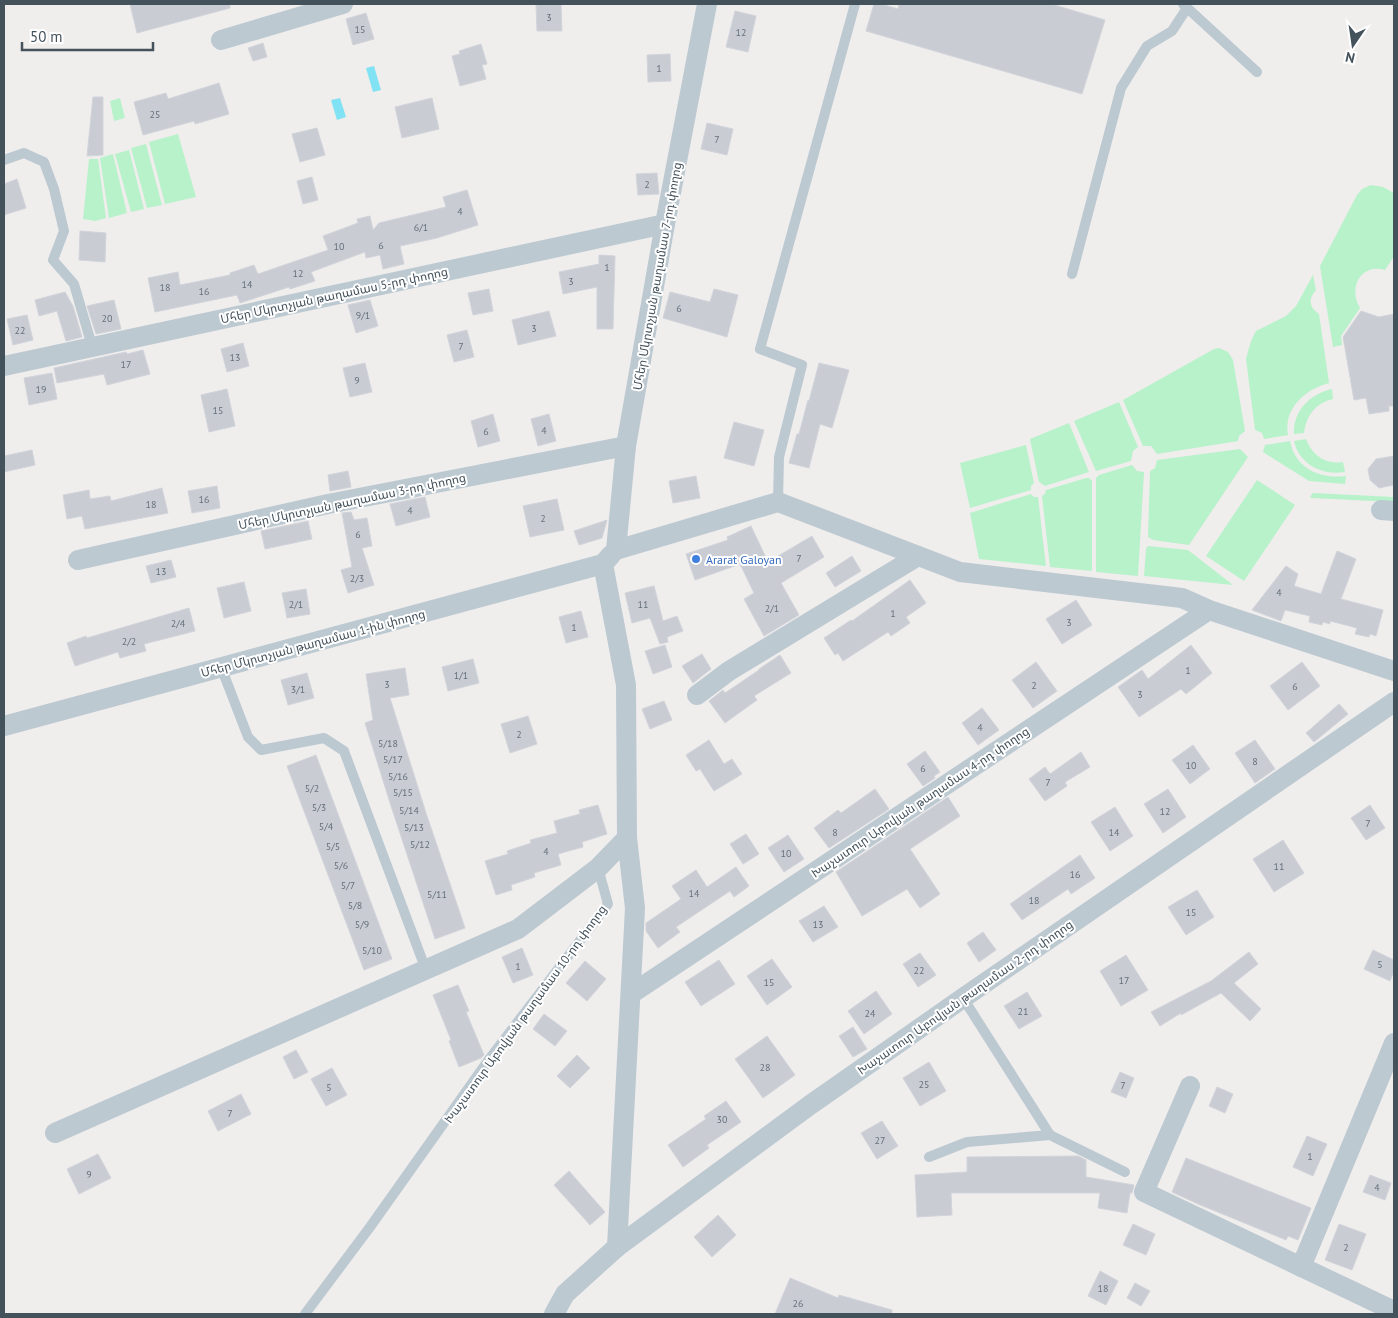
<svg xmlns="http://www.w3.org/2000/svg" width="1398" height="1318" font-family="'PT Sans','Noto Sans Armenian',sans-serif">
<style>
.green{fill:#b7f2ca}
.water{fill:#81e2f3}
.building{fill:#c9ccd3;stroke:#d1d4da}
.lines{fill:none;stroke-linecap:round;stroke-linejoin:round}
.service{stroke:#bcc9d1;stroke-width:10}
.minor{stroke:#bcc9d1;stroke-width:20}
.shop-dot{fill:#3f7fe0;stroke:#fff;stroke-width:2}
.labels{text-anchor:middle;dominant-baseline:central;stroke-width:4;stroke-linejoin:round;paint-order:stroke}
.number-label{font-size:10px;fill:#65707a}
.street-label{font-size:12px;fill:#44525c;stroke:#fff}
.shop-label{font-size:12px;fill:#366cbe;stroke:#fff;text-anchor:start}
</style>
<rect width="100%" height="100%" fill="#f0eded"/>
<g class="green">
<path d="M120 98 125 118 114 121 110 101Z"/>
<path d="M178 134 196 197 165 204 149 142Z"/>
<path d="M146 144 162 205 147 208 131 148Z"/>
<path d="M129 150 144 209 131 212 115 154Z"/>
<path d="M113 154 127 213 109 218 100 158Z"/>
<path d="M89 159H98L106 218 95 221 83 219Z"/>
<path d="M1371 185 1383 187 1394 193V256L1385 270C1360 263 1348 289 1360 308L1341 336 1342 345 1333 347 1320 266 1357 195 1362 189Z"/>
<path d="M1313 275 1316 290C1308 299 1309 307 1319 314L1329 383C1306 389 1283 408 1288 435L1264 439 1262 433 1255 430 1246 359 1251 341 1256 331 1286 316 1296 306Z"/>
<path d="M1219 348 1228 352 1233 360 1245 431 1239 436 1238 441 1157 454 1151 446H1143L1123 400 1214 349Z"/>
<path d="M1332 389 1333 399C1316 403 1306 415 1304 433L1294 434C1293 411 1310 394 1332 389Z"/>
<path d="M1119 402 1138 447 1133 451 1131 461 1096 471 1074 421Z"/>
<path d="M1069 423 1089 472 1045 486 1039 482 1030 439Z"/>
<path d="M1306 439C1312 455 1325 465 1343 462L1345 472C1322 476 1299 464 1294 441Z"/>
<path d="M1290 441C1296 469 1319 479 1346 476L1345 484 1309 481 1263 452 1265 445Z"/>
<path d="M1026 445 1034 483 1031 486V490L970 508 960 463Z"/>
<path d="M1240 449 1248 457 1189 545 1153 540 1148 537 1150 471 1155 468 1157 460Z"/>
<path d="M1132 465 1137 471 1144 472 1138 576 1096 572V478L1099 475Z"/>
<path d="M1086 478H1089L1092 481V571L1050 567 1042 496 1045 494 1046 490Z"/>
<path d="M1257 480 1295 505 1244 581 1206 556Z"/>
<path d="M1313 493 1394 497V502L1312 498 1310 497Z"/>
<path d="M1031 494 1034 497H1038L1046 566 979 559 970 513Z"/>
<path d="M1148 546 1188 550 1233 585 1144 576 1146 549Z"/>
</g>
<g class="water">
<path d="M374 66 381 90 373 92 366 68Z"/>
<path d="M340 98 346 117 337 120 331 100Z"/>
</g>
<g class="building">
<path d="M130 4H230V8L137 33Z"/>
<path d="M536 4H561L562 31H537Z"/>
<path d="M874 4H881L898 9 899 4H1051L1105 20 1082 94 866 31Z"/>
<path d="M735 11 756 16 748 52 726 47Z"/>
<path d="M366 13 374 39 353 45 346 19Z"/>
<path d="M263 43 267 57 253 61 248 48Z"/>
<path d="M481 44 487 64 482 65 486 79 460 86 452 56 460 54 459 51Z"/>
<path d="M670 54 671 81 648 82 647 55Z"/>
<path d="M219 83 229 114 195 124 194 121 143 135 134 102 166 93 168 99Z"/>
<path d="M93 97H103V155L87 156Z"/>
<path d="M432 98 439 129 402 138 395 107Z"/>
<path d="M707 123 733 129 727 155 701 149Z"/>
<path d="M317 128 325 155 300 162 292 134Z"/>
<path d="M657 173 659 194 638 195 636 174Z"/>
<path d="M312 177 318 200 303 204 297 181Z"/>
<path d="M17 179 26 208 4 215V184Z"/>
<path d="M467 190 478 225 437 238 400 246 404 264 383 269 380 255 366 258 365 252 311 272 315 281 290 289 289 287 240 303 237 295 155 312 148 278 178 272 180 285 230 275V273L254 265 258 274 328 250 323 236 358 223 357 219 370 216 373 230 379 223 446 207 443 197Z"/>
<path d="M80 231 106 233 105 262 79 260Z"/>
<path d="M599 255 615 256 613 329H597V287L563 294 559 272 599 264Z"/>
<path d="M489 289 493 311 473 315 468 293Z"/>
<path d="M714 289 738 295 727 337 663 318 670 292 710 302Z"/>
<path d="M65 292 73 306 82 337 66 341 57 311 39 316 35 300Z"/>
<path d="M114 300 121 329 96 334 87 306Z"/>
<path d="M370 300 378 326 356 333 348 305Z"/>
<path d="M549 311 556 336 518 345 512 320Z"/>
<path d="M1361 311 1379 317 1394 314V406H1389V411L1369 414 1366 398 1354 400 1343 337Z"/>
<path d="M27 315 33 340 13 345 7 319Z"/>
<path d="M467 330 474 357 454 362 447 335Z"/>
<path d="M243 343 249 366 227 372 221 349Z"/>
<path d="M143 350 150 374 107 385 104 374 57 383 54 368 126 352 127 354Z"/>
<path d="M365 363 372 392 350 397 343 368Z"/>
<path d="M819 363 849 370 832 428 820 424 809 468 789 463 797 434H799L808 400 809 401Z"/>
<path d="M52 373 57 399 29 405 24 378Z"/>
<path d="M227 389 235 426 209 432 201 395Z"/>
<path d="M493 414 500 441 478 447 471 421Z"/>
<path d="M549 414 556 441 538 446 531 419Z"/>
<path d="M734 422 764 430 754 466 724 458Z"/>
<path d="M32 450 35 465 4 472V456Z"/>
<path d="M1394 456V485L1379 488 1370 480 1368 469 1376 459Z"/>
<path d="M348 471 351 487 330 491 328 475Z"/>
<path d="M696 476 700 498 673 503 669 481Z"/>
<path d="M217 486 220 508 192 513 188 491Z"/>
<path d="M162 488 168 513 85 529 82 516 67 519 63 495 89 490 90 499 110 496 111 501Z"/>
<path d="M425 497 430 517 396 526 390 504Z"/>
<path d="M557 499 564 530 530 537 523 506Z"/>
<path d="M351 512 354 520 367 518 372 546 362 548 374 585 348 593 341 570 352 567 342 513Z"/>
<path d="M607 520 602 538 579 545 574 531Z"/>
<path d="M308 521 312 539 265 549 261 531Z"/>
<path d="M751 526 768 562 812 536 824 557 781 583 799 615 764 636 744 599 754 593 740 564 695 580 686 554 728 540 727 537Z"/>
<path d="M1337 551 1356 559 1341 599 1383 610 1376 636 1370 634 1369 637 1355 634 1357 628 1330 621V624L1323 622 1322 625 1309 622 1310 616 1285 610 1281 621 1252 610 1286 566 1298 574 1294 586 1321 594Z"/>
<path d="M852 556 861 571 835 587 826 573Z"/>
<path d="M171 560 176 577 151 583 146 566Z"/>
<path d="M910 580 926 603 906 617 910 623 891 636 888 632 843 661 838 653 835 655 824 638 851 620 852 621Z"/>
<path d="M244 582 251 611 224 618 217 588Z"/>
<path d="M654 586 663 621 677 616 683 631 667 637 668 642 660 644 650 618 632 623 625 593Z"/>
<path d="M306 589 310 614 287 618 282 593Z"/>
<path d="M1076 600 1092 625 1062 644 1046 619Z"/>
<path d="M189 608 195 631 144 644 146 651 120 658 118 652 75 666 67 643 86 636 87 638Z"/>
<path d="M581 611 588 637 566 643 559 617Z"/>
<path d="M665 645 672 667 653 674 645 651Z"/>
<path d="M1191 645 1212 673 1186 694 1181 689 1139 717 1118 687 1142 670 1148 679Z"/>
<path d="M702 654 711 669 693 683 682 666Z"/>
<path d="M780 655 791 673 754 696 757 700 725 723 709 701 723 690 725 693 759 670V669Z"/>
<path d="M473 659 479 683 448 691 442 667Z"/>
<path d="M1036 662 1057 691 1033 708 1012 680Z"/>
<path d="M1302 662 1320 686 1288 710 1270 686Z"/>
<path d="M405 668 409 695 390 698 426 813 465 928 435 939 391 806 365 723 373 720 366 674Z"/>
<path d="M307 673 314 698 288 705 281 680Z"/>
<path d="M664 701 672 720 650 729 642 709Z"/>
<path d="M1339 704 1348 714 1314 742 1306 733Z"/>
<path d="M982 708 999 730 978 745 962 723Z"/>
<path d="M528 716 537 744 510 753 501 724Z"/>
<path d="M709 740 724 764 732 759 742 774 714 791 700 769 696 771 686 755Z"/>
<path d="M1255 740 1275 769 1255 783 1235 753Z"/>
<path d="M1193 745 1210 769 1190 784 1172 760Z"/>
<path d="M925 751 940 772 934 776 935 778 923 786 907 764Z"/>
<path d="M1081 752 1090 767 1065 782 1067 786 1045 801 1029 779 1045 767 1050 774Z"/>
<path d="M316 755 392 959 364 970 287 766Z"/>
<path d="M875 789 889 809 829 848 814 828 838 810 841 813Z"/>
<path d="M1168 789 1186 817 1163 833 1144 804Z"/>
<path d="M948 797 960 816 910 849 940 894 920 908 907 889 862 916 836 872Z"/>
<path d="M598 805 607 834 582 842 583 847 558 854 561 865 534 873 535 877 511 885 512 890 496 895 485 861 508 854 507 851 531 843 530 840 557 833 554 821 580 814 579 810Z"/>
<path d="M1370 805 1385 828 1366 840 1351 818Z"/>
<path d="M1115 807 1133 836 1110 851 1091 822Z"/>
<path d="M746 834 759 854 743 864 730 844Z"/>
<path d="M788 835 804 859 784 872 768 848Z"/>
<path d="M1283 840 1304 873 1274 892 1253 859Z"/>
<path d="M1080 855 1095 878 1071 894 1068 889 1022 920 1010 904Z"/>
<path d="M736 867 749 886 734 897 730 891 676 927 680 932 658 948 646 931V923L681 899 672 886 696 870 707 887Z"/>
<path d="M1197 890 1214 917 1186 935 1168 907Z"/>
<path d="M824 906 838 927 813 942 799 921Z"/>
<path d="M983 932 996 950 979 962 967 943Z"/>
<path d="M522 948 533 975 513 983 502 957Z"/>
<path d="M1373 950 1394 960V971L1390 981 1364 969Z"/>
<path d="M1249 952 1258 964 1234 983 1261 1009 1250 1021 1221 993 1181 1015V1013L1160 1026 1151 1012 1211 981Z"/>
<path d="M920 953 936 975 918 987 903 964Z"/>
<path d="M1126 955 1148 990 1121 1006 1100 971Z"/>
<path d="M772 959 792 987 767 1005 747 976Z"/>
<path d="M719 960 735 984 701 1006 685 982Z"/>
<path d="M585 961 606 979 587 1001 566 983Z"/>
<path d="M458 985 469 1011 466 1012 484 1055 481 1058 459 1067 449 1041 451 1040 433 995Z"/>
<path d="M876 991 892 1014 864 1034 848 1011Z"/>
<path d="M1027 992 1042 1016 1019 1029 1004 1006Z"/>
<path d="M544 1014 567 1031 555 1046 533 1029Z"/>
<path d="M853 1027 867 1049 853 1057 839 1036Z"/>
<path d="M767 1036 795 1075 763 1098 735 1059Z"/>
<path d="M296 1050 308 1072 294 1079 283 1057Z"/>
<path d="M577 1055 590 1068 570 1088 557 1076Z"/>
<path d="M929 1062 946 1091 920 1106 903 1078Z"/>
<path d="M332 1068 347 1095 326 1106 311 1079Z"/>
<path d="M1120 1072 1134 1078 1126 1098 1111 1092Z"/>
<path d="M1217 1087 1233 1094 1225 1113 1209 1106Z"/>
<path d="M241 1094 251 1114 218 1131 208 1111Z"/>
<path d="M726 1101 741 1122 707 1145 709 1148 683 1167 668 1145 706 1119 704 1116Z"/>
<path d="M882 1121 898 1146 877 1159 861 1133Z"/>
<path d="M1307 1136 1327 1144 1313 1176 1293 1167Z"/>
<path d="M98 1154 111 1178 79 1194 67 1169Z"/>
<path d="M1078 1156 1086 1160V1177L1134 1185 1132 1193H1130L1127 1213 1098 1208 1100 1193H951L952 1215 917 1217 915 1175 967 1172V1157Z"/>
<path d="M1186 1158 1311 1208 1298 1240 1288 1236 1286 1240 1198 1204 1172 1192Z"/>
<path d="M569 1171 605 1212 590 1225 554 1185Z"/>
<path d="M1370 1175 1391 1183 1385 1200 1363 1192Z"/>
<path d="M718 1215 736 1235 712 1257 694 1237Z"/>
<path d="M1133 1224 1155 1234 1146 1255 1123 1245Z"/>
<path d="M1339 1224 1366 1234 1352 1270 1325 1260Z"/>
<path d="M1100 1271 1118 1281 1106 1305 1088 1296Z"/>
<path d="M790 1278 838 1298 839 1295 892 1310V1314H775Z"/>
<path d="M1135 1283 1150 1291 1141 1306 1127 1298Z"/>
</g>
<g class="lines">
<g class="service">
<path d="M1183 4 1257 72"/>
<path d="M4 160 24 153 44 162 54 189 64 231 53 260 74 284 92 346"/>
<path d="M1072 274 1121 88 1147 46 1172 31 1187 8"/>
<path d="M778 502 779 457 802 365 760 349 855 4"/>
<path d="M221 667 248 737 261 750 324 738 344 751 426 970"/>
<path d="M1050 1135 1125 1172"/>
<path d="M929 1157 967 1142 1050 1135 963 998"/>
<path d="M305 1314 370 1227 490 1058 608 904 598 868"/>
</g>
<g class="minor">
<path d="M221 40 343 4"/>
<path d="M4 366 665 224"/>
<path d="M1381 510 1394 511"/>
<path d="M616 550 778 502 960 572 1182 598 1209 610 1394 671"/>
<path d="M616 550 626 446 665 224 707 4"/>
<path d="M78 560 328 504 626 446"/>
<path d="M697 695 729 671 918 556"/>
<path d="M4 726 603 564 611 555"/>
<path d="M631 994 1209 610"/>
<path d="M1190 1086 1144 1192 1394 1311"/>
<path d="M55 1133 518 929 598 868 627 838 626 685 603 564"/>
<path d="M617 1247 635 908 627 838"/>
<path d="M1301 1267 1394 1043"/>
<path d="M554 1314 565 1294 617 1247 810 1105 963 998 1394 702"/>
</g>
</g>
<circle class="shop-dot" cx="696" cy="559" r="5"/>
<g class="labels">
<g class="number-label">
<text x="549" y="17">3</text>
<text x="360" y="29">15</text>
<text x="741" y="32">12</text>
<text x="659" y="68">1</text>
<text x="155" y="114">25</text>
<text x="717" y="139">7</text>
<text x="647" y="184">2</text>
<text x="460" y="211">4</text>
<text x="421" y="227">6/1</text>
<text x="381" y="245">6</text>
<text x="339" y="246">10</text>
<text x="607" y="267">1</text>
<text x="298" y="273">12</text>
<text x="571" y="281">3</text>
<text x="247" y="284">14</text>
<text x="165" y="287">18</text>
<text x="204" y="291">16</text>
<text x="679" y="308">6</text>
<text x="363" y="315">9/1</text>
<text x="107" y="318">20</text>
<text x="534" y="328">3</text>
<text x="20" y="330">22</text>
<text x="461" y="346">7</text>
<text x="235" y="357">13</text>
<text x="126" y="364">17</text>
<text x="357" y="380">9</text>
<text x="41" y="389">19</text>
<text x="218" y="410">15</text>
<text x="544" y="430">4</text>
<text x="486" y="431">6</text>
<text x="204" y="499">16</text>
<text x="151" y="504">18</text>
<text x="410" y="510">4</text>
<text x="543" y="518">2</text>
<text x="358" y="534">6</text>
<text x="799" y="558">7</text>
<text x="161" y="571">13</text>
<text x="357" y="578">2/3</text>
<text x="1279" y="592">4</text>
<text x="296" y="604">2/1</text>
<text x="643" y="604">11</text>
<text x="772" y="608">2/1</text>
<text x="893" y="613">1</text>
<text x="1069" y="622">3</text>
<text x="178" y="623">2/4</text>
<text x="574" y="627">1</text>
<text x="129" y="641">2/2</text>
<text x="1188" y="670">1</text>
<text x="461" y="675">1/1</text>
<text x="387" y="684">3</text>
<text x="1034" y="685">2</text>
<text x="1295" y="686">6</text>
<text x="298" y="689">3/1</text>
<text x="1140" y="694">3</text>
<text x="980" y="727">4</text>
<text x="519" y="734">2</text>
<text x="388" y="743">5/18</text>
<text x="393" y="759">5/17</text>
<text x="1255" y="761">8</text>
<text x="1191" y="765">10</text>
<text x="923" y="768">6</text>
<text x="398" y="776">5/16</text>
<text x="1048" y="782">7</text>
<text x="312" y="788">5/2</text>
<text x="403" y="792">5/15</text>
<text x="319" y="807">5/3</text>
<text x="409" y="810">5/14</text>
<text x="1165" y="811">12</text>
<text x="1368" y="823">7</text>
<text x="326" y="826">5/4</text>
<text x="414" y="827">5/13</text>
<text x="835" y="832">8</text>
<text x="1114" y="832">14</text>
<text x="420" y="844">5/12</text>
<text x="333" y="846">5/5</text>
<text x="546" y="851">4</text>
<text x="786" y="853">10</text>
<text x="341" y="865">5/6</text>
<text x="1279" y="866">11</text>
<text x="1075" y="874">16</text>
<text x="348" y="885">5/7</text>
<text x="694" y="893">14</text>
<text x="437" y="894">5/11</text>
<text x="1034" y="900">18</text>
<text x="355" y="905">5/8</text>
<text x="1191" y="912">15</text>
<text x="362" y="924">5/9</text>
<text x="818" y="924">13</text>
<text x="372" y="950">5/10</text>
<text x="1380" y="964">5</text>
<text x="518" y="966">1</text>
<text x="919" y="970">22</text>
<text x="1124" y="980">17</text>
<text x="769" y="982">15</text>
<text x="1023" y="1011">21</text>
<text x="870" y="1013">24</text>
<text x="765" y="1067">28</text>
<text x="924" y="1084">25</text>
<text x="1123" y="1085">7</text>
<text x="329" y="1087">5</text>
<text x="230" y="1113">7</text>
<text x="722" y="1119">30</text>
<text x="880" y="1140">27</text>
<text x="1310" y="1156">1</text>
<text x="89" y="1174">9</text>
<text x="1377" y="1187">4</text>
<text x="1346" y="1247">2</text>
<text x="1103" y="1288">18</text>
<text x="798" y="1303">26</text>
</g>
<g class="street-label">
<text transform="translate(657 276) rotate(-80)">Մհեր Մկրտչյան թաղամաս 7-րդ փողոց</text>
<text transform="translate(334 295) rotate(-12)">Մհեր Մկրտչյան թաղամաս 5-րդ փողոց</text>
<text transform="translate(352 501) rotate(-12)">Մհեր Մկրտչյան թաղամաս 3-րդ փողոց</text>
<text transform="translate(313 643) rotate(-15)">Մհեր Մկրտչյան թաղամաս 1-ին փողոց</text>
<text transform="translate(920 802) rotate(-34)">Խաչատուր Աբովյան թաղամաս 4-րդ փողոց</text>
<text transform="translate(965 997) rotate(-35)">Խաչատուր Աբովյան թաղամաս 2-րդ փողոց</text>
<text transform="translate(525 1014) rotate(-54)">Խաչատուր Աբովյան թաղամաս 10-րդ փողոց</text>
</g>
<g class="shop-label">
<text x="706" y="559">Ararat Galoyan</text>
</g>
</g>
<rect width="1398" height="1318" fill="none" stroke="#44525c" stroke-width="10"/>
<g transform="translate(1353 45) rotate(193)" stroke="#ffffff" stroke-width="4" paint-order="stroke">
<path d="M0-4L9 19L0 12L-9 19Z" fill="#44525c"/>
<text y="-8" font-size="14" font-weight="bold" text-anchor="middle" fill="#44525c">N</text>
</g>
<path d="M22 42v8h131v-8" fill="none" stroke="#44525c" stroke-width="2.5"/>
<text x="30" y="42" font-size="15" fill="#44525c" stroke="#ffffff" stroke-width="4" paint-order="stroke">50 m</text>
</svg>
